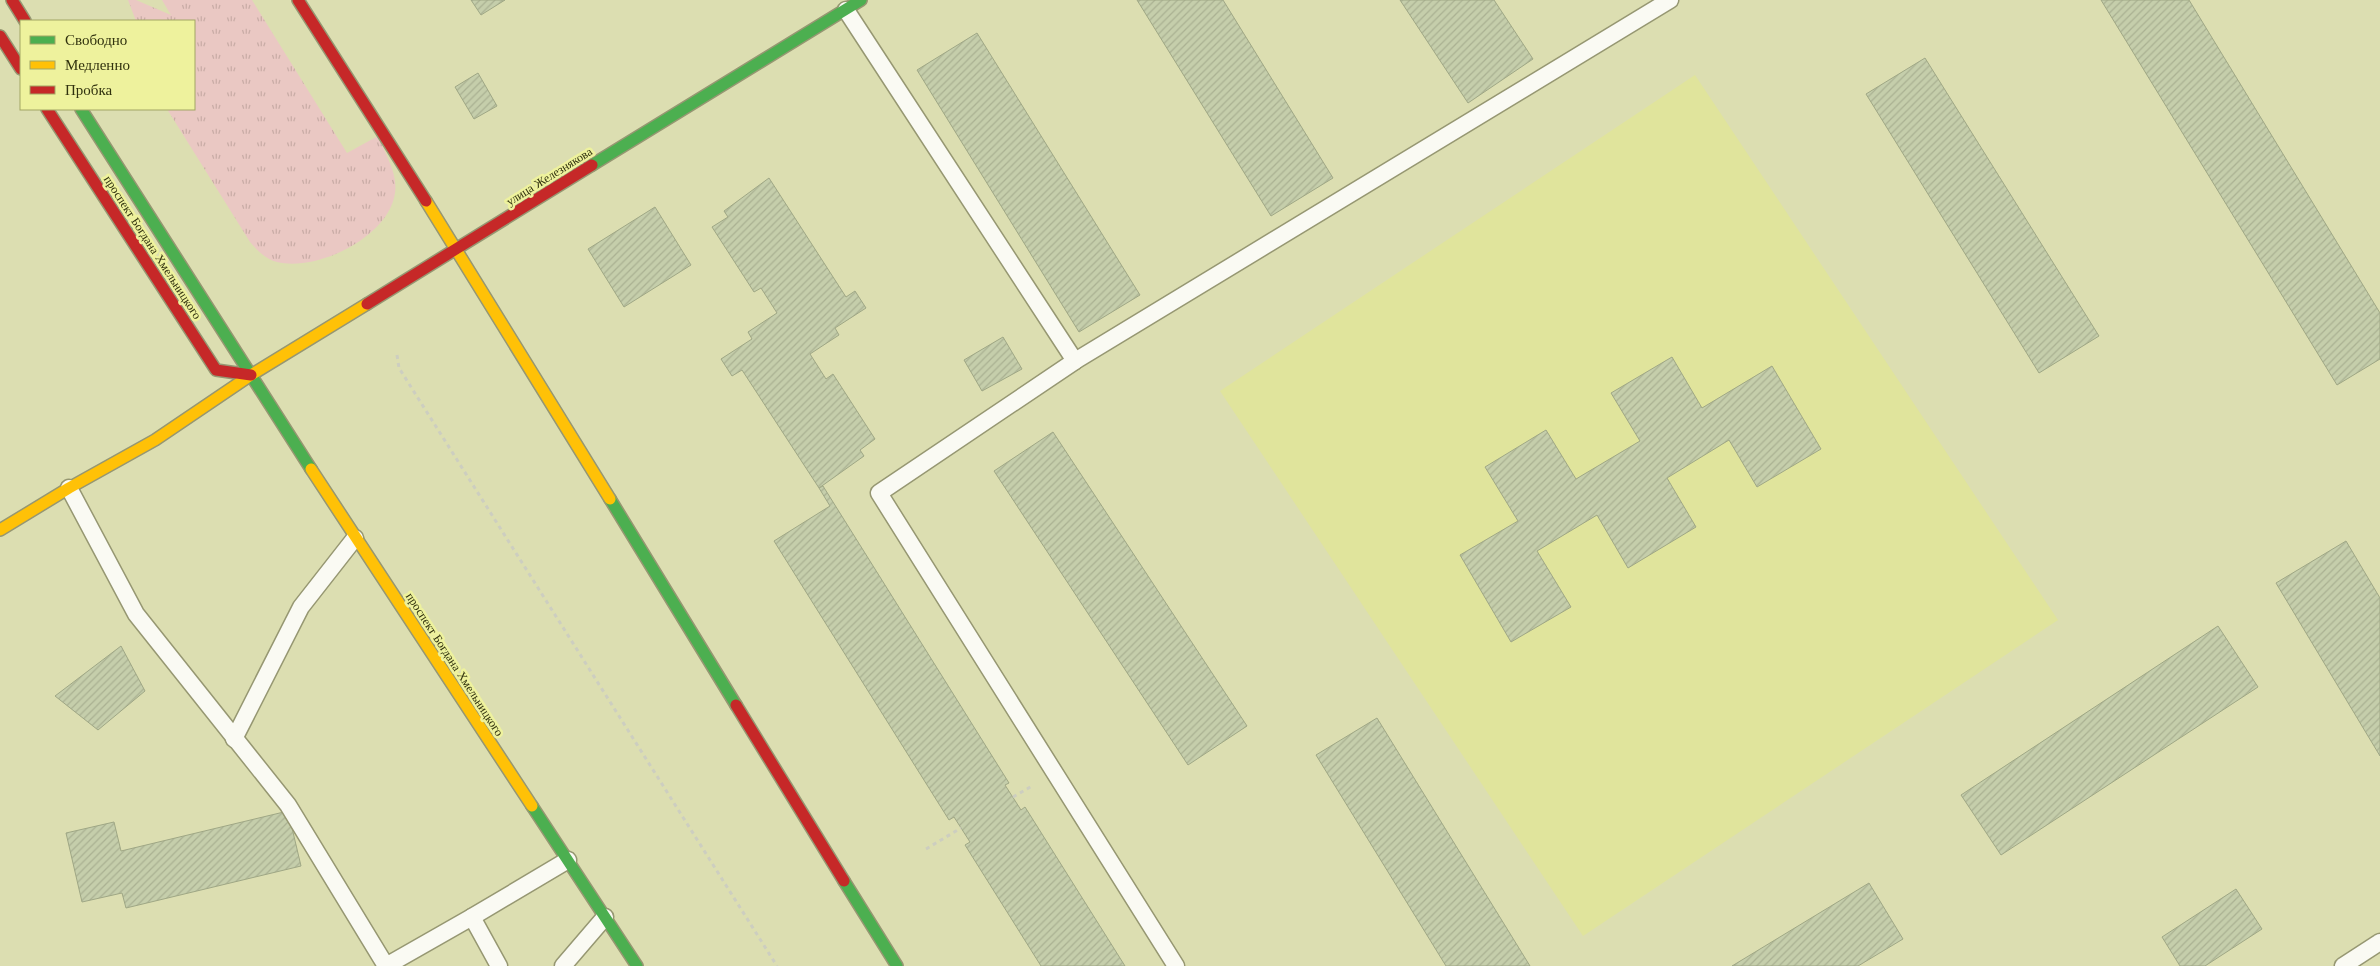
<svg xmlns="http://www.w3.org/2000/svg" width="2380" height="966" font-family="'Libre Baskerville',serif">
<style>
.built{fill:#e0e49c}
.grass{fill:url(#grass-tufts)}
.building{fill:url(#building-hatch);stroke:#9fa785}
.lines{fill:none;stroke-linecap:round;stroke-linejoin:round}
.lane-casing{stroke:#969772;stroke-width:19}
.fast-casing{stroke:#969772;stroke-width:14}
.slow-casing{stroke:#969772;stroke-width:14}
.jam-casing{stroke:#969772;stroke-width:14}
.path{stroke:#cdcec0;stroke-width:3;stroke-dasharray:4 4;stroke-linecap:butt}
.lane{stroke:#fafaf3;stroke-width:16}
.fast{stroke:#4caf50;stroke-width:11}
.slow{stroke:#ffc107;stroke-width:11}
.jam{stroke:#c62828;stroke-width:11}
.labels{text-anchor:middle;dominant-baseline:central;stroke-width:5;stroke-linejoin:round;paint-order:stroke}
.street-label{font-size:12px;fill:#31320e;stroke:#eef29d}
</style>
<defs>
<pattern id="grass-tufts" width="24" height="20" patternUnits="userSpaceOnUse" patternTransform="scale(1.25)"><rect width="24" height="20" fill="#eac8c3"/><path d="M3 7l-1-3M5 7V3M7 7l1-3M15 17l-1-3M17 17v-4M19 17l1-3" fill="none" stroke="#c9aca6"/></pattern>
<pattern id="building-hatch" width="6" height="6" patternUnits="userSpaceOnUse" patternTransform="scale(1.25)"><rect width="6" height="6" fill="#c5ceab"/><path d="M-1 1l2-2M0 6l6-6M5 7l2-2" fill="none" stroke="#aab192"/></pattern>
</defs>
<rect width="100%" height="100%" fill="#dcdeb1"/>
<path class="built" d="M1695 75 2058 620 1583 936 1220 391Z"/>
<path class="grass" d="M128 0H136L171 15 162 0H252L347 153 378 136C385 154 398 173 395 193 389 237 317 272 277 262 265 259 257 250 250 242L167 109H194V21H136Z"/>
<g class="building">
<path d="M471 0H505L481 15Z"/>
<path d="M1137 0H1223L1333 178 1271 216Z"/>
<path d="M1400 0H1494L1533 59 1468 103Z"/>
<path d="M2101 0H2189L2380 313V359L2337 385Z"/>
<path d="M977 33 1140 295 1079 332 917 70Z"/>
<path d="M1925 58 2099 336 2039 373 1866 94Z"/>
<path d="M478 73 497 106 474 119 455 87Z"/>
<path d="M769 178 846 297 855 291 866 308 835 328 839 335 810 354 826 379 833 374 875 439 860 450 864 456 819 488 742 370 732 376 721 359 752 339 748 332 777 313 761 288 754 292 712 227 728 217 724 211Z"/>
<path d="M655 207 691 265 624 307 588 249Z"/>
<path d="M1003 337 1022 369 982 391 964 360Z"/>
<path d="M1672 357 1702 408 1772 366 1821 449 1757 487 1729 440 1667 478 1696 527 1628 568 1597 515 1537 551 1571 607 1511 642 1460 555 1518 521 1485 467 1546 430 1576 479 1640 441 1611 393Z"/>
<path d="M1053 432 1247 726 1188 765 994 471Z"/>
<path d="M823 486 1009 783 1005 785 1021 810 1025 807 1125 966H1041L965 845 970 842 954 817 949 820 774 541 830 506 819 488Z"/>
<path d="M2346 541 2380 598V756L2276 583Z"/>
<path d="M2218 626 2258 687 2001 855 1961 795Z"/>
<path d="M121 646 145 691 98 730 55 696Z"/>
<path d="M1377 718 1530 966H1446L1316 755Z"/>
<path d="M288 811 301 866 126 908 122 893 82 902 66 833 114 822 121 851Z"/>
<path d="M1869 883 1903 939 1858 966H1732Z"/>
<path d="M2236 889 2262 929 2205 966H2180L2162 937Z"/>
</g>
<g class="lines">
<defs>
<g id="lane">
<path d="M846 10 1075 361"/>
<path d="M69 488 136 614 288 805 386 966 472 917 499 966"/>
<path d="M234 739 301 607 355 538"/>
<path d="M472 917 568 860"/>
<path d="M563 966 605 917"/>
<path d="M1176 966 879 493 1075 361 1670 0"/>
<path d="M2343 966 2380 942"/>
</g>
<g id="fast">
<path d="M81 109 311 469"/>
<path d="M592 165 861 0"/>
<path d="M610 499 736 705"/>
<path d="M532 806 637 966"/>
<path d="M844 881 897 966"/>
</g>
<g id="slow">
<path d="M426 201 610 499"/>
<path d="M311 469 532 806"/>
<path d="M0 530 69 488 155 440 251 375 367 304"/>
</g>
<g id="jam">
<path d="M12 0 25 21"/>
<path d="M298 0 426 201"/>
<path d="M0 36 21 69"/>
<path d="M47 109 216 370 251 375"/>
<path d="M367 304 592 165"/>
<path d="M736 705 844 881"/>
</g>
</defs>
<use href="#lane" class="lane-casing"/>
<use href="#fast" class="fast-casing"/>
<use href="#slow" class="slow-casing"/>
<use href="#jam" class="jam-casing"/>
<g class="path">
<path d="M397 355 399 368 777 966"/>
<path d="M1013 797 1032 786"/>
<path d="M926 849 961 828"/>
</g>
<use href="#lane" class="lane"/>
<use href="#fast" class="fast"/>
<use href="#slow" class="slow"/>
<use href="#jam" class="jam"/>
</g>
<g class="labels">
<g class="street-label">
<text transform="translate(549 176) rotate(-32)">улица Железнякова</text>
<text transform="translate(153 247) rotate(57)">проспект Богдана Хмельницкого</text>
<text transform="translate(455 664) rotate(57)">проспект Богдана Хмельницкого</text>
</g>
</g>
<rect x="20" y="20" width="175" height="90" fill="#eef29d" stroke="#a2a564"/>
<rect x="30" y="36" width="25" height="8" fill="#4caf50" stroke="#a2a564"/>
<text x="65" y="45" font-size="15" fill="#31320e">Свободно</text>
<rect x="30" y="61" width="25" height="8" fill="#ffc107" stroke="#a2a564"/>
<text x="65" y="70" font-size="15" fill="#31320e">Медленно</text>
<rect x="30" y="86" width="25" height="8" fill="#c62828" stroke="#a2a564"/>
<text x="65" y="95" font-size="15" fill="#31320e">Пробка</text>
</svg>
